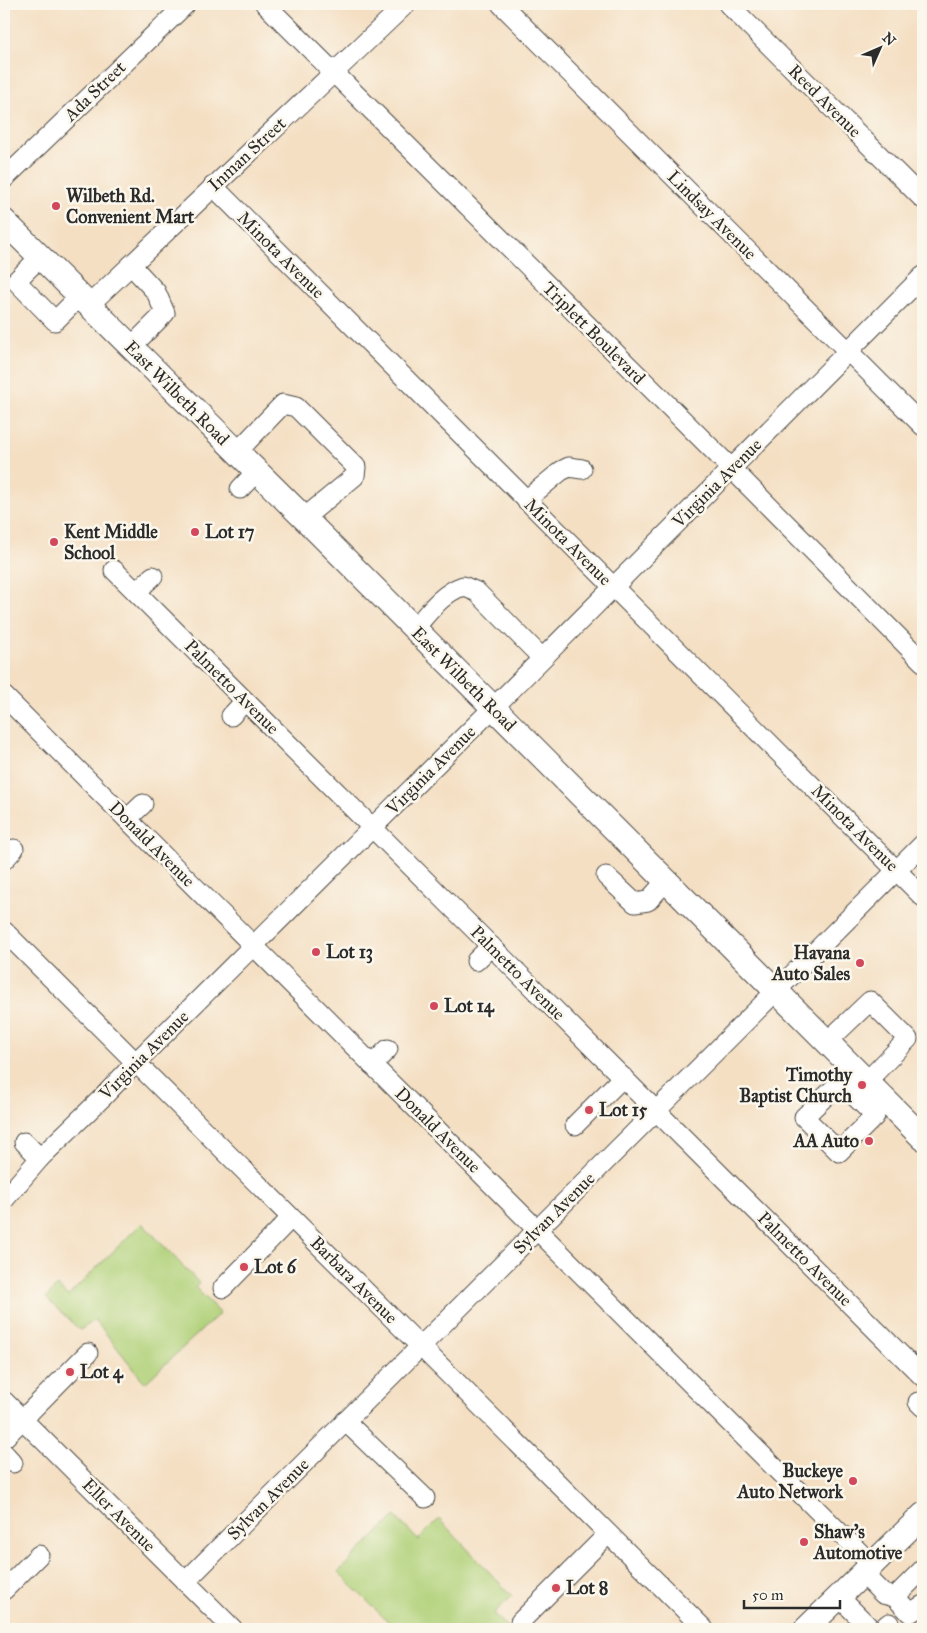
<svg xmlns="http://www.w3.org/2000/svg" width="927" height="1633" font-family="'IM FELL Great Primer',serif">
<style>
.green{fill:#b0d179;stroke:#6e7e52}
.lines{fill:none;stroke-linecap:round;stroke-linejoin:round}
.minor-casing{stroke:#494642;stroke-width:21}
.major-casing{stroke:#494642;stroke-width:26}
.minor{stroke:#fff;stroke-width:19}
.major{stroke:#fff;stroke-width:24}
.poi-dot{fill:#d1495b;stroke:#fbf7ec;stroke-width:2}
.labels{text-anchor:middle;dominant-baseline:central;stroke-width:5;stroke-linejoin:round;paint-order:stroke}
.street-label{font-size:18px;fill:#2b2b2b;stroke:#fbf7ec}
.poi-label{font-size:18px;font-weight:bold;fill:#2b2b2b;stroke:#fbf7ec;text-anchor:start}
</style>
<rect width="100%" height="100%" fill="#fbf7ec"/>
<filter id="ink" filterUnits="userSpaceOnUse"><feTurbulence type="fractalNoise" baseFrequency=".02" numOctaves="2"/><feDisplacementMap in="SourceGraphic" scale="10" xChannelSelector="R" yChannelSelector="G"/><feConvolveMatrix kernelMatrix="1 2 1 2 8 2 1 2 1" color-interpolation-filters="sRGB"/></filter>
<filter id="wash" filterUnits="userSpaceOnUse"><feTurbulence type="fractalNoise" baseFrequency=".0096" numOctaves="4" result="noise"/><feDisplacementMap in="SourceGraphic" scale="20" xChannelSelector="R" yChannelSelector="G"/><feGaussianBlur stdDeviation="1.12" result="paint"/><feColorMatrix in="noise" values="0 0 0 0 0 0 0 0 0 0 0 0 0 0 0 0 0 1.4 0 .05"/><feComposite in="paint" operator="in"/></filter>
<g filter="url(#wash)">
<rect width="100%" height="100%" fill="#f4dfc3"/>
<g class="green">
<path d="M142 1223 199 1283 195 1287 220 1313 145 1383 95 1320 80 1330 46 1298 57 1286 68 1296Z"/>
<path d="M395 1516 418 1540 439 1519 512 1596 494 1613 509 1629H395L338 1572Z"/>
</g>
</g>
<g filter="url(#ink)">
<g class="lines">
<defs>
<g id="minor">
<path d="M265 4 732 469 923 662"/>
<path d="M501 4 923 426"/>
<path d="M728 4 923 199"/>
<path d="M4 179 186 4"/>
<path d="M213 186 923 897"/>
<path d="M40 257 16 281 55 321 80 296"/>
<path d="M131 265 156 292 165 313 131 347"/>
<path d="M89 305 406 4"/>
<path d="M237 452 283 404 296 407 356 467 355 476 304 518"/>
<path d="M240 489 256 472"/>
<path d="M526 500 561 471 569 467 582 469"/>
<path d="M114 570 923 1377"/>
<path d="M136 592 153 576"/>
<path d="M414 629C428 613 442 593 463 586L477 592 542 658"/>
<path d="M4 696 872 1565"/>
<path d="M231 716 245 701"/>
<path d="M127 819 143 804"/>
<path d="M4 860 14 849"/>
<path d="M606 876 635 903 648 901 666 881"/>
<path d="M4 931 704 1629"/>
<path d="M476 961 491 946"/>
<path d="M827 1042 870 1001 908 1039 867 1081"/>
<path d="M372 1065 388 1049"/>
<path d="M840 1082 875 1116 839 1152 804 1117 854 1069"/>
<path d="M575 1125 623 1077"/>
<path d="M24 1142 40 1158"/>
<path d="M4 1200 40 1158 103 1097 136 1062 493 708 923 276"/>
<path d="M223 1288 291 1218"/>
<path d="M4 1401 233 1629"/>
<path d="M918 1402 923 1407"/>
<path d="M345 1421 425 1498"/>
<path d="M4 1438 88 1353"/>
<path d="M4 1453 13 1463"/>
<path d="M863 1574 883 1594 895 1597 923 1569"/>
<path d="M185 1582 923 844"/>
<path d="M4 1590 39 1555"/>
<path d="M839 1597 871 1629"/>
<path d="M895 1597 910 1613 923 1605"/>
<path d="M520 1622 608 1534"/>
<path d="M882 1629 889 1623"/>
</g>
<g id="major">
<path d="M4 221 304 518 923 1138"/>
<path d="M806 1629 923 1515"/>
</g>
</defs>
<use href="#minor" class="minor-casing"/>
<use href="#major" class="major-casing"/>
<use href="#minor" class="minor"/>
<use href="#major" class="major"/>
</g>
</g>
<g class="poi-dot">
<circle cx="56" cy="206" r="5"/>
<circle cx="195" cy="532" r="5"/>
<circle cx="54" cy="542" r="5"/>
<circle cx="316" cy="952" r="5"/>
<circle cx="860" cy="963" r="5"/>
<circle cx="434" cy="1006" r="5"/>
<circle cx="862" cy="1085" r="5"/>
<circle cx="589" cy="1110" r="5"/>
<circle cx="869" cy="1141" r="5"/>
<circle cx="244" cy="1267" r="5"/>
<circle cx="70" cy="1372" r="5"/>
<circle cx="853" cy="1481" r="5"/>
<circle cx="804" cy="1542" r="5"/>
<circle cx="556" cy="1588" r="5"/>
</g>
<g class="labels">
<g class="street-label">
<text transform="translate(95 91) rotate(-44)">Ada Street</text>
<text transform="translate(825 101) rotate(45)">Reed Avenue</text>
<text transform="translate(247 154) rotate(-43)">Inman Street</text>
<text transform="translate(712 215) rotate(45)">Lindsay Avenue</text>
<text transform="translate(281 255) rotate(45)">Minota Avenue</text>
<text transform="translate(594 333) rotate(45)">Triplett Boulevard</text>
<text transform="translate(177 393) rotate(45)">East Wilbeth Road</text>
<text transform="translate(717 483) rotate(-45)">Virginia Avenue</text>
<text transform="translate(568 542) rotate(45)">Minota Avenue</text>
<text transform="translate(464 679) rotate(45)">East Wilbeth Road</text>
<text transform="translate(232 687) rotate(45)">Palmetto Avenue</text>
<text transform="translate(431 770) rotate(-45)">Virginia Avenue</text>
<text transform="translate(855 828) rotate(45)">Minota Avenue</text>
<text transform="translate(152 844) rotate(45)">Donald Avenue</text>
<text transform="translate(518 973) rotate(45)">Palmetto Avenue</text>
<text transform="translate(144 1055) rotate(-45)">Virginia Avenue</text>
<text transform="translate(438 1130) rotate(45)">Donald Avenue</text>
<text transform="translate(554 1213) rotate(-45)">Sylvan Avenue</text>
<text transform="translate(805 1259) rotate(45)">Palmetto Avenue</text>
<text transform="translate(354 1280) rotate(45)">Barbara Avenue</text>
<text transform="translate(268 1499) rotate(-45)">Sylvan Avenue</text>
<text transform="translate(119 1515) rotate(45)">Eller Avenue</text>
</g>
<g class="poi-label">
<text x="66" y="196">Wilbeth Rd.<tspan x="66" dy="21">Convenient Mart</tspan></text>
<text x="64" y="532">Kent Middle<tspan x="64" dy="21">School</tspan></text>
<text x="205" y="532">Lot 17</text>
<text x="326" y="952">Lot 13</text>
<text x="850" y="953" text-anchor="end">Havana<tspan x="850" dy="21">Auto Sales</tspan></text>
<text x="444" y="1006">Lot 14</text>
<text x="852" y="1075" text-anchor="end">Timothy<tspan x="852" dy="21">Baptist Church</tspan></text>
<text x="599" y="1110">Lot 15</text>
<text x="859" y="1141" text-anchor="end">AA Auto</text>
<text x="254" y="1267">Lot 6</text>
<text x="80" y="1372">Lot 4</text>
<text x="843" y="1471" text-anchor="end">Buckeye<tspan x="843" dy="21">Auto Network</tspan></text>
<text x="814" y="1532">Shaw's<tspan x="814" dy="21">Automotive</tspan></text>
<text x="566" y="1588">Lot 8</text>
</g>
</g>
<rect width="927" height="1633" fill="none" stroke="#fbf7ec" stroke-width="20"/>
<g transform="translate(880 48) rotate(45)" stroke="#fbf7ec" stroke-width="4" paint-order="stroke">
<path d="M0-4L9 19L0 12L-9 19Z" fill="#2b2b2b"/>
<text y="-8" font-size="14" font-weight="bold" text-anchor="middle" fill="#2b2b2b">N</text>
</g>
<path d="M744 1600v8h96v-8" fill="none" stroke="#2b2b2b" stroke-width="2.5"/>
<text x="752" y="1600" font-size="15" fill="#2b2b2b" stroke="#fbf7ec" stroke-width="4" paint-order="stroke">50 m</text>
</svg>
